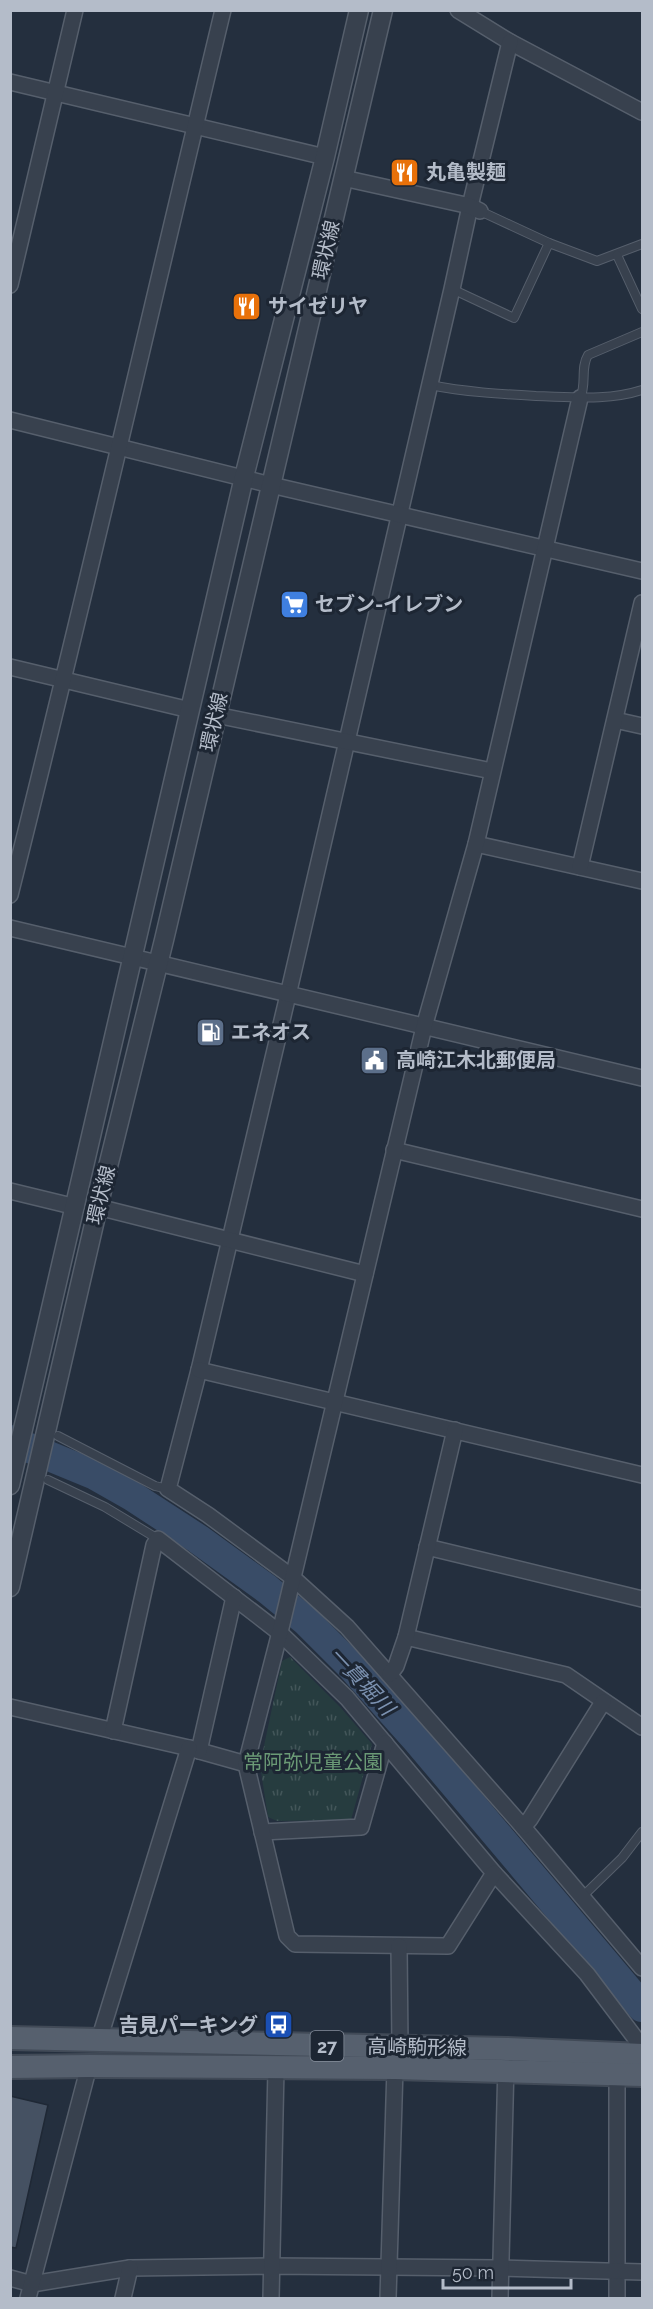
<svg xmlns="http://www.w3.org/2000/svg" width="653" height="2309" font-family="Raleway,'Noto Sans JP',sans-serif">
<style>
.park{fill:url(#park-tufts)}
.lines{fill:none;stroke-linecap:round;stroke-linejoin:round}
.river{stroke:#394c67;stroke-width:30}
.building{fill:#455162;stroke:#1f2835;stroke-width:1.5}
.service-casing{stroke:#565f6c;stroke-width:10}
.minor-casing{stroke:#565f6c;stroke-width:18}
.tertiary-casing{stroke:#565f6c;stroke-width:21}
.primary-casing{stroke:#414a57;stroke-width:26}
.service{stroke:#38414e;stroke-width:8}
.minor{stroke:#38414e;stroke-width:15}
.tertiary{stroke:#38414e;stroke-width:18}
.primary{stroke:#56606e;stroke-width:22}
.labels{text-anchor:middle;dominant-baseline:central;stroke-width:6;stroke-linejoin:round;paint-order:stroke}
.shield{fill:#1d2633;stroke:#878f9c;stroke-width:1.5}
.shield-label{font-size:18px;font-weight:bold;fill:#b4bcc9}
.poi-label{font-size:20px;font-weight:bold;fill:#b4bcc9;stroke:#1d2633;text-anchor:start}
.street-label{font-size:20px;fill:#b4bcc9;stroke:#1d2633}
.park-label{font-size:20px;fill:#6b9a76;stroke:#1d2633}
.water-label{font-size:21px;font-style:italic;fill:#7c92b1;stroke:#1d2633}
</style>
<defs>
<pattern id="park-tufts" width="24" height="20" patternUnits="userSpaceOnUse" patternTransform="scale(1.5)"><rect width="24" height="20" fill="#263c3f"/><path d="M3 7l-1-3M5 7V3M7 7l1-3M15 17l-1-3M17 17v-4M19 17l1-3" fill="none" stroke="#435659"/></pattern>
</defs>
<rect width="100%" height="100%" fill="#242f3e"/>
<path class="park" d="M290 1657 341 1708 372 1744 351 1820 277 1821 268 1817 260 1765 282 1661Z"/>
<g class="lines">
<path class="river" d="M10 1440 95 1475 132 1496 198 1539 267 1589 306 1621 352 1667 418 1741 642 2007"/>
</g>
<path class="building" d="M10 2096 48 2105 16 2248 10 2247Z"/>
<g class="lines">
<defs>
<g id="service">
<path d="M480 211 549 243 597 261 642 244"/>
<path d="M617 255 642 309"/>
<path d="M452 289 514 318 549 243"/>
<path d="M430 385C465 392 500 394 536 396 573 397 608 401 642 390"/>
<path d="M580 398C587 385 580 368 588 355L642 332"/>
<path d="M58 1436 155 1486 168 1489"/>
<path d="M48 1480 105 1507 158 1539"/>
<path d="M582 1897 622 1858 642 1832"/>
</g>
<g id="minor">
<path d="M458 10 510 42 642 112"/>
<path d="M510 42 470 206 452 289 288 995 199 1370 168 1489 208 1515 292 1577 347 1627 523 1827 642 1968"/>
<path d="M10 82 325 157"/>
<path d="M343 178 470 206 480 211"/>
<path d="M10 285 75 10"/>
<path d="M10 420 271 485 642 571"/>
<path d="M10 667 190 710"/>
<path d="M216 715 492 771"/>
<path d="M615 720 642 726"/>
<path d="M476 844 642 881"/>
<path d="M580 867 642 603"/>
<path d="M10 895C84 601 152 305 223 10"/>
<path d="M10 928 642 1078"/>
<path d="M394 1150 642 1209"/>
<path d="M10 1191 76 1207"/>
<path d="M98 1207 365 1274"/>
<path d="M199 1370 642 1475"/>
<path d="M427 1547 642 1599"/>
<path d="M406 1637 566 1675 642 1727"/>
<path d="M390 1674 396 1666 406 1637 455 1430"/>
<path d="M10 1707 189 1748 246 1764"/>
<path d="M113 1731 154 1545 158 1539 280 1633 347 1698 494 1873 587 1974 642 2047"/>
<path d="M199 1751 234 1597"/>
<path d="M523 1827 530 1819 603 1702"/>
<path d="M262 1832 361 1827 385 1743"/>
<path d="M494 1873 448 1946 295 1944 287 1936 246 1764 280 1632 424 1027 476 844 580 398"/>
<path d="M399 1946 400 2047"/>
<path d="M99 2040 189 1748"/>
<path d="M617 2074V2298"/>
<path d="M10 2278 32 2284 130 2268 272 2266 499 2268 642 2272"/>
<path d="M28 2298 89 2066"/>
<path d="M123 2298 130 2268"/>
<path d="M271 2298 276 2068"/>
<path d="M388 2298 395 2068"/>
<path d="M500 2298 506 2064"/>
</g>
<g id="tertiary">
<path d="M10 1485 244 477 325 157 359 10"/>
<path d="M10 1587 98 1207 164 940 383 10"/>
</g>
<g id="primary">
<path d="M10 2038 507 2049 642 2055"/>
<path d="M10 2067 89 2066 395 2068 642 2075"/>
</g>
</defs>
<use href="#service" class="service-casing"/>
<use href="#minor" class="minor-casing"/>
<use href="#tertiary" class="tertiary-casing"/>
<use href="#primary" class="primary-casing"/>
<use href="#service" class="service"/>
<use href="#minor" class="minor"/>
<use href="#tertiary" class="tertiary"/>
<use href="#primary" class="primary"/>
</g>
<defs>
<symbol id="restaurant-square" viewBox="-11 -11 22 22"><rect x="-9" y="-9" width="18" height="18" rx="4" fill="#e8710a" stroke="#1d2633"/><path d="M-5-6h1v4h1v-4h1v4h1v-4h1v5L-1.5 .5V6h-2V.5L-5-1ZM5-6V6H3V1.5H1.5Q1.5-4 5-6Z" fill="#fff"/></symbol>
<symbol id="supermarket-square" viewBox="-11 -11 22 22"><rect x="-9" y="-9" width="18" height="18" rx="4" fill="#3f7fe0" stroke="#1d2633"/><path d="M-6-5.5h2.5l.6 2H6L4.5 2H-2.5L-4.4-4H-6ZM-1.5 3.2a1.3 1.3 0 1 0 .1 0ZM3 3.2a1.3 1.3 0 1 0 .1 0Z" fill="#fff"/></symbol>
<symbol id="fuel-square" viewBox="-11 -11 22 22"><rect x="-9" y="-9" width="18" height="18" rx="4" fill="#5c6f8a" stroke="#1d2633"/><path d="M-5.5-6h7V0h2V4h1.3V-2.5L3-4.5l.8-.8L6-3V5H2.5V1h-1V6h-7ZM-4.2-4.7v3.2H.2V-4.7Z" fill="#fff"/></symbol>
<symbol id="civic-square" viewBox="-11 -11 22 22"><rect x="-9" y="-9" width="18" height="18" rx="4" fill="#5c6f8a" stroke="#1d2633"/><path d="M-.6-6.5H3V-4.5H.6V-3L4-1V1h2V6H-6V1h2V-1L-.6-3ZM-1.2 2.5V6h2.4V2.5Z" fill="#fff"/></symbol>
<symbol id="bus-square" viewBox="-11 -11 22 22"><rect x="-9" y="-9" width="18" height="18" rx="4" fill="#1a4fb4" stroke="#1d2633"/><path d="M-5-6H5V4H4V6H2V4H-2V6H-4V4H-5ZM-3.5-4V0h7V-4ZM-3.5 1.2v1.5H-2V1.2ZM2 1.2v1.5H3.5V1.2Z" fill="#fff"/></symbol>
</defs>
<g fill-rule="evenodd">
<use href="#restaurant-square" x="388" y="156" width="33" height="33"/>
<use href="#restaurant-square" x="230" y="290" width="33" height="33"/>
<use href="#supermarket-square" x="278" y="588" width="33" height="33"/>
<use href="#fuel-square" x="194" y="1016" width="33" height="33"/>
<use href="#civic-square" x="358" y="1044" width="33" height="33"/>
<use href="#bus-square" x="262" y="2008" width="33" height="33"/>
</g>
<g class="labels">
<rect class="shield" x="310.5" y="2031" width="33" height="30" rx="4.5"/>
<g class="shield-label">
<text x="327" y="2046">27</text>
</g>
<g class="poi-label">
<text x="426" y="172">丸亀製麺</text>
<text x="268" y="306">サイゼリヤ</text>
<text x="315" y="604">セブン-イレブン</text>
<text x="231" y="1032">エネオス</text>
<text x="396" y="1060">高崎江木北郵便局</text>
<text x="258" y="2025" text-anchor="end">吉見パーキング</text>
</g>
<g class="street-label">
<text transform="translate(326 250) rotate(-77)">環状線</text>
<text transform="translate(214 722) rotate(-77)">環状線</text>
<text transform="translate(101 1195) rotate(-76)">環状線</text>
<text transform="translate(417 2047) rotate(1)">高崎駒形線</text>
</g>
<g class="park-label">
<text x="313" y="1762">常阿弥児童公園</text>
</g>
<g class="water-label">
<text transform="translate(362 1681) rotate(47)">一貫堀川</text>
</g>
</g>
<rect width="653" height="2309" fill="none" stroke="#b4bcc9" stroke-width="24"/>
<path d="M443 2279v9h128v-9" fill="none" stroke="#b4bcc9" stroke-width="3"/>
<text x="452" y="2279" font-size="18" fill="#b4bcc9" stroke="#1d2633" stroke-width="4.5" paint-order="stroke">50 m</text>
</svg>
